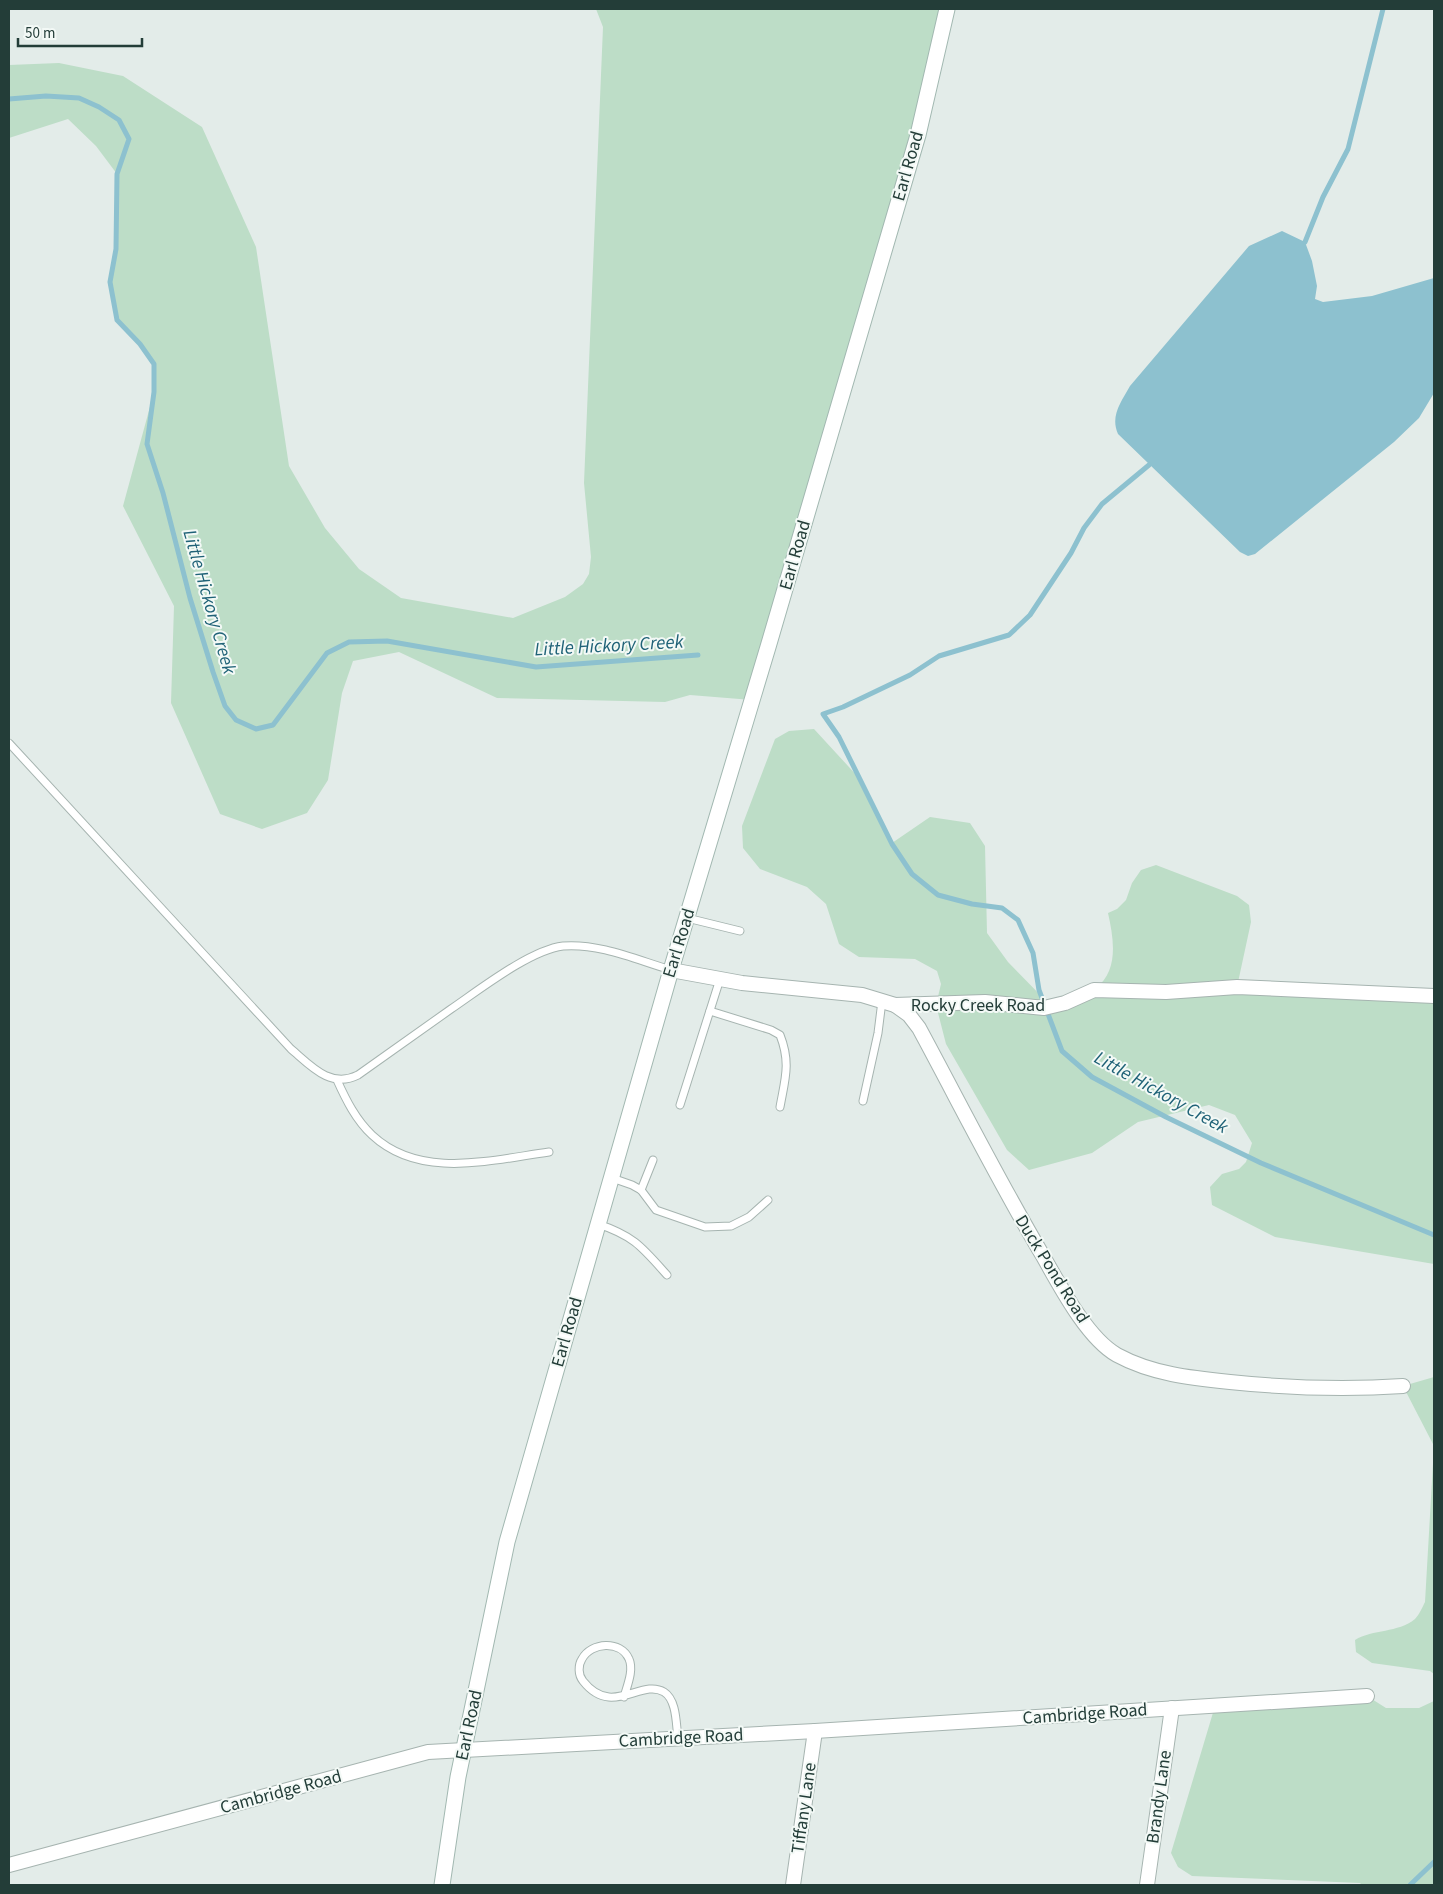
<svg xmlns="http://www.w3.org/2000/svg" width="1443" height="1894" font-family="'Source Sans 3',sans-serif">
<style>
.green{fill:#bdddc7}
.water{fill:#8dc1cf}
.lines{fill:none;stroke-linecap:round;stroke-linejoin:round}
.stream{stroke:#8dc1cf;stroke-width:5}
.service-casing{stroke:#a6b4b0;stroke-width:9}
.minor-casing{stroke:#a6b4b0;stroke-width:16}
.secondary-casing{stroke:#a2b8b1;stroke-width:17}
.service{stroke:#fff;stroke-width:7}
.minor{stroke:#fff;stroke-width:14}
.secondary{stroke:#fff;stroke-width:15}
.labels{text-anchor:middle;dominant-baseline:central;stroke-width:4;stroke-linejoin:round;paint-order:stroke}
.street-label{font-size:18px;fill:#233d38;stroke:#f3f9f6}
.water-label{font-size:19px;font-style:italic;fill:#1f6277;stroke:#f3f9f6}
</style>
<rect width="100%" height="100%" fill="#e3ece9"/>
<g class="green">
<path d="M596 9H947L752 700 690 695 665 702 497 698 399 652 353 661 342 693 328 780 307 813 262 829 220 814 171 703 174 606 123 506 154 392V364L140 344 117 320 110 282 116 249 117 174 96 146 68 119 9 138V65L59 63 123 76 202 127 256 247 289 466 325 528 359 569 401 598 513 618 565 597 583 584 589 574 591 557 584 483 603 27Z"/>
<path d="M814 729 860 779 892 843 930 817 970 823 985 846 987 933 1008 962 1051 1006C1063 1002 1084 997 1095 989 1119 971 1114 940 1108 913L1117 909 1126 900 1132 883 1141 870 1156 865 1237 896 1249 905 1251 922 1237 987 1434 996V1264L1275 1237 1212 1205 1210 1187 1222 1174 1239 1169 1246 1162 1252 1143 1235 1115 1209 1105 1138 1122 1092 1153 1029 1170 1007 1150 946 1044 936 1005 941 984 937 971 915 959 859 957 839 944 826 904 807 887 760 869 743 848 742 826 775 739 789 731Z"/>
<path d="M1434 1377V1674L1430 1671 1372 1663 1356 1652 1355 1640C1373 1629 1398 1633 1415 1619 1419 1615 1422 1608 1425 1602L1434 1446 1403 1386Z"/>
<path d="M1367 1696 1386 1708H1419L1434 1701V1885H1362L1360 1883 1192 1876 1178 1867 1171 1853 1215 1706Z"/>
</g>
<path class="water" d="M1282 231 1305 242 1312 261 1317 286 1315 299 1323 302 1372 296 1434 278V393L1419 418 1394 442 1255 554 1248 556 1240 552 1118 434C1110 416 1121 402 1130 386L1249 246Z"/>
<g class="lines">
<g class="stream">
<path d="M9 99 46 96 79 98 99 107 119 120 129 139 117 174 116 249 110 282 117 320 140 344 154 364V392L147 444 163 493 190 598 213 672 225 706 236 720 256 729 273 725 327 653 349 642 387 641 536 667 698 655"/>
<path d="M1305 242 1323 197 1348 149 1383 9"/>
<path d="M1149 465 1102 504 1084 528 1071 553 1030 615 1009 635 939 656 910 675 843 707 823 714 839 737 892 844 912 874 938 895 972 904 1002 908 1018 920 1033 953 1039 990 1062 1051 1092 1077 1166 1117 1261 1163 1434 1235"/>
<path d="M1410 1885 1434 1862"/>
</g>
<defs>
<g id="service">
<path d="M9 743 291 1049C310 1065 330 1089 358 1075 389 1053 420 1031 451 1009 479 990 530 950 563 946 599 943 637 960 671 970"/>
<path d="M687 918 740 931"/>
<path d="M710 1011 771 1030 780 1035C791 1063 785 1079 780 1107"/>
<path d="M337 1080C346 1100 356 1120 372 1135 420 1180 491 1160 549 1152"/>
<path d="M863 1101 878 1033 882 1001"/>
<path d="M680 1105 720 979"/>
<path d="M612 1178 632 1185 641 1190 656 1210 705 1227 731 1226 749 1217 768 1200"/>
<path d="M641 1190 653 1160"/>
<path d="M598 1224C634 1236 642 1247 667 1275"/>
<path d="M624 1697C627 1686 634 1670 629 1659 621 1640 591 1642 582 1659 578 1665 578 1675 583 1681 612 1718 641 1678 664 1692 677 1700 676 1725 678 1738"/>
</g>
<g id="minor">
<path d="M671 970 742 983 862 995 895 1005 985 1002 1044 1008 1065 1003 1094 990 1166 992 1237 987 1434 996"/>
<path d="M895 1005 909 1015 919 1028C960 1104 999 1182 1043 1256 1060 1286 1087 1338 1117 1355 1152 1374 1191 1378 1230 1382 1288 1388 1345 1390 1403 1386"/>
<path d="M9 1865 428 1752 815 1731 1367 1696"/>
<path d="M793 1885 815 1731"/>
<path d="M1147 1885 1172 1708"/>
</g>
<path id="secondary" d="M442 1885 458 1777 507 1542 671 970 768 647 918 135 947 9"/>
</defs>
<use href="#service" class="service-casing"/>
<use href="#minor" class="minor-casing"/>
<use href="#secondary" class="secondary-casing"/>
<use href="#service" class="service"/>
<use href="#minor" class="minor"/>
<use href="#secondary" class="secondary"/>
</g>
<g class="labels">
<g class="street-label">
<text transform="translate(908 166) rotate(-74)">Earl Road</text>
<text transform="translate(795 555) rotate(-74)">Earl Road</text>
<text transform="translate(679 943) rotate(-73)">Earl Road</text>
<text x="978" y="1005">Rocky Creek Road</text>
<text transform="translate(1052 1269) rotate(58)">Duck Pond Road</text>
<text transform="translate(567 1332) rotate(-74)">Earl Road</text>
<text transform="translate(1085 1714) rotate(-4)">Cambridge Road</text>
<text transform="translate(469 1725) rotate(-78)">Earl Road</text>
<text transform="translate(681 1738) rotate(-3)">Cambridge Road</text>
<text transform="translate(281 1792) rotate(-15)">Cambridge Road</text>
<text transform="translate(1159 1797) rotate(-82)">Brandy Lane</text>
<text transform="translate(804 1808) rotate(-82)">Tiffany Lane</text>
</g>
<g class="water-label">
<text transform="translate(209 602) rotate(74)">Little Hickory Creek</text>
<text transform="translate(609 646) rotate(-3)">Little Hickory Creek</text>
<text transform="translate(1161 1093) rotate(29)">Little Hickory Creek</text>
</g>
</g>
<rect width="1443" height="1894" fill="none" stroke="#233d38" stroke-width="20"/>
<path d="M18 38v8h124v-8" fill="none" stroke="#233d38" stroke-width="2.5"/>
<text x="25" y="38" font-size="15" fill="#233d38" stroke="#f3f9f6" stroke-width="4" paint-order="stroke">50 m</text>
</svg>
